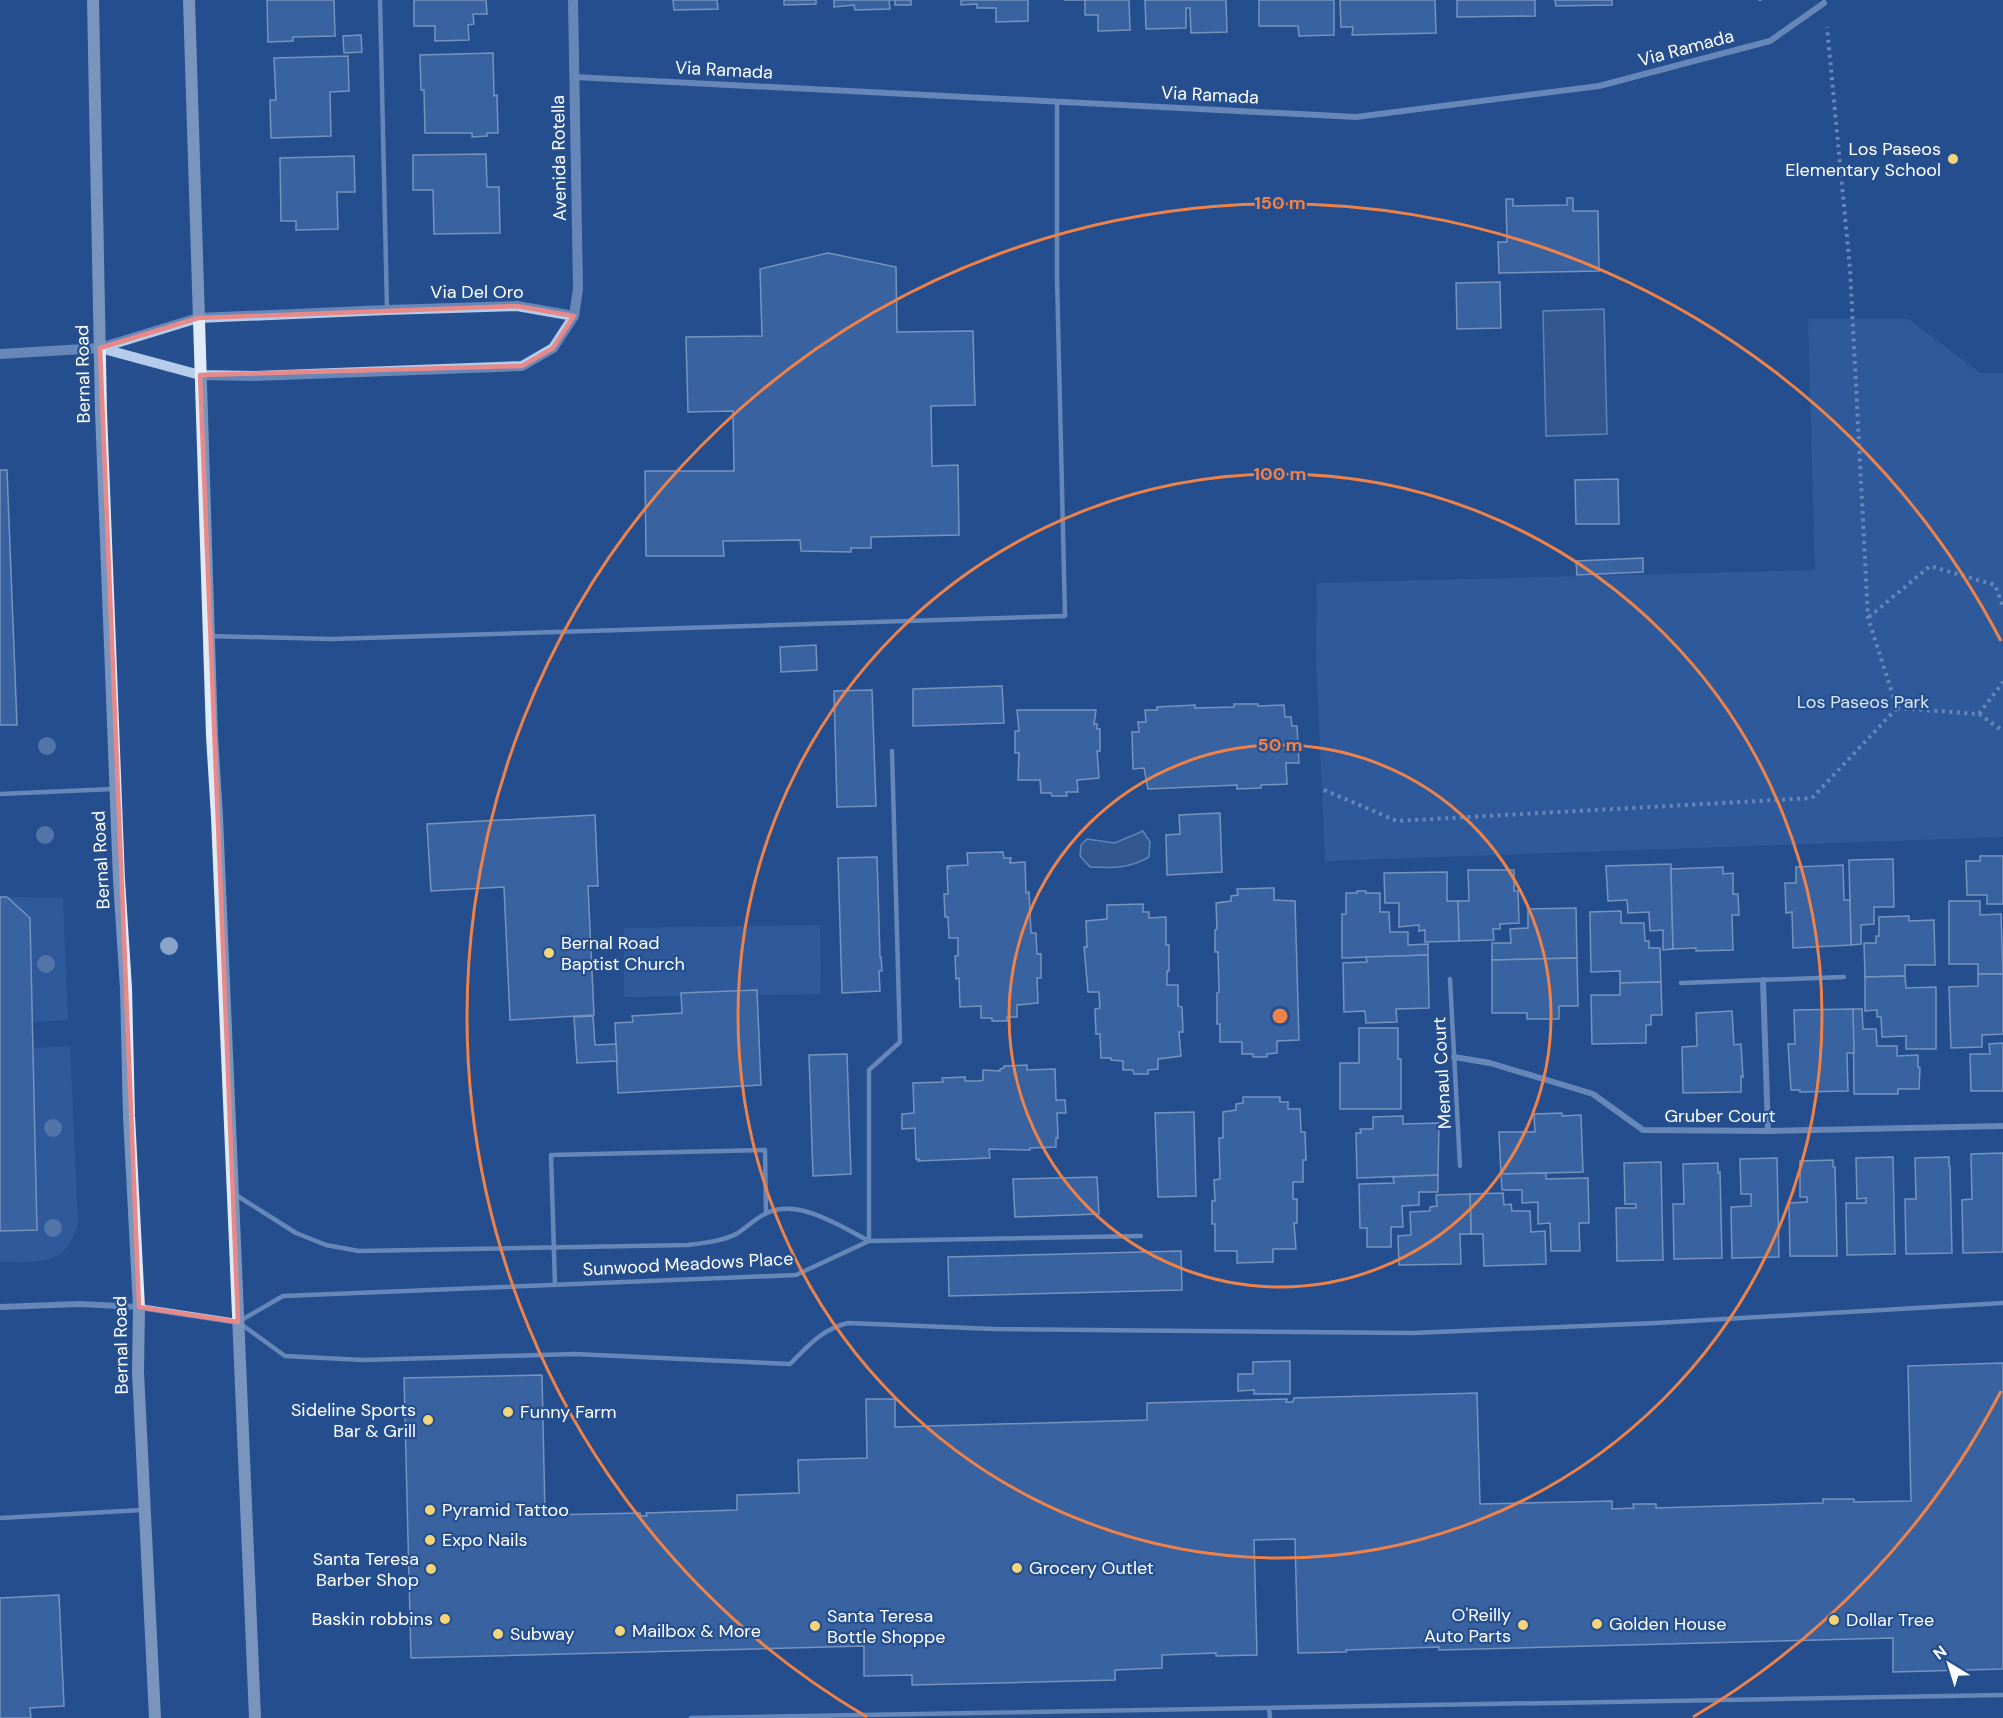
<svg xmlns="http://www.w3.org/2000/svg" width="2003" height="1718" font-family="'DM Sans',sans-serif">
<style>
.green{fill:#3a69aa}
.water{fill:#456390;stroke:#a9c6ec;stroke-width:1.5}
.building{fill:#527bb6;stroke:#dae7f8;stroke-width:1.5}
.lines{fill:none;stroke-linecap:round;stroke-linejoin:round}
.path{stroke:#b5cceb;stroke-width:4;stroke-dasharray:3 4.5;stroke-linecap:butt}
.service{stroke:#b5cceb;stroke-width:4.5}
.minor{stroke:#b5cceb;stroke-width:6}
.tertiary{stroke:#b5cceb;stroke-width:10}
.secondary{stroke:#e0eaf9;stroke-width:12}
.tree{fill:#89a3c8}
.marked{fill:none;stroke:#e88989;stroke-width:4.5;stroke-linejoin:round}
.ring{fill:none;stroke:#ee8249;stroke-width:3}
.poi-dot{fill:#f5d579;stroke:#254f8e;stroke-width:2}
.labels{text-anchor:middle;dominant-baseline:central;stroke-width:4.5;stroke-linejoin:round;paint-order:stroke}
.street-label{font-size:18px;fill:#fff;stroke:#254f8e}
.poi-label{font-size:18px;fill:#fff;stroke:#254f8e;text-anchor:start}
.park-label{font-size:18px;fill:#dae7f8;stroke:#254f8e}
.centre{fill:#ee8249;stroke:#254f8e;stroke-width:3}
.ring-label{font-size:18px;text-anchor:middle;font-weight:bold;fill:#ee8249;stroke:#254f8e;stroke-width:4.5;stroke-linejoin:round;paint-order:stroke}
</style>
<rect width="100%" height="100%" fill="#254f8e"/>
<g class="green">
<path d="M1808 319H1908L1980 373H2003V837L1325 861 1316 659 1317 583 1815 570Z"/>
<path d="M7 897 63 898 68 1020 31 1022 30 918Z"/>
<path d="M820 925 821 994 624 997V928Z"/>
<path d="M70 1046 78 1221C69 1267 38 1262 0 1262V1231L32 1048Z"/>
</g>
<g class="water">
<path d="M1604 309 1607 434 1546 436 1543 311Z"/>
<path d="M1143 831 1150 842 1149 857C1128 869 1113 868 1090 867L1080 856 1081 845 1087 839 1115 843Z"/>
</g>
<g class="building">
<path d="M267 0H334L335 36 293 37V41L268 42Z"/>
<path d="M414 0H486L487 14H473L474 24 468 25 469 40 435 41V26H414Z"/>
<path d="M673 0H717L718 9 674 10Z"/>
<path d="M784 0H816V4L784 5Z"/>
<path d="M834 0H894H889L890 9 855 10 854 5 834 7Z"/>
<rect x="895" y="0" width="16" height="5"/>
<path d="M961 0H1028V21L996 22V8H977V4L961 5Z"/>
<path d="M1064 0H1129L1130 30 1098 31V15H1085V0Z"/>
<path d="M1145 0H1226L1227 32 1191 33 1190 8H1186V28L1146 29Z"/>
<path d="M1259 0H1334V35L1299 36 1298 26H1259Z"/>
<path d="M1340 0H1435L1436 33 1352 35 1353 27H1341Z"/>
<path d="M1457 0H1535V16L1457 17Z"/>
<path d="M1555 0H1612V5L1556 6Z"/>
<path d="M361 35 362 52 344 53 343 36Z"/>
<path d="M493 53 494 96 497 95 498 133H487V136L472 137V133H425L424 90H421L420 55Z"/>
<path d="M348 56 349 91 330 92 331 136 271 138 270 100H276L274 58Z"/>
<path d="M486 154 487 187H499L500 233 434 234 433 190H413V155Z"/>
<path d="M354 156 355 192H337L338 229 296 230V221H281L280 158Z"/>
<path d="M1567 198H1573V211H1598L1599 271 1499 273 1498 242H1507L1506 199H1513V206L1567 205Z"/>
<path d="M828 253 896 267 897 332 973 331 975 405 931 406 932 466 958 465 959 535 871 537V548H851V552L801 551 800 540 723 541 724 556H646L645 471H734L733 411 688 412 686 337 762 336 760 269Z"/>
<path d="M1500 282 1501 328 1457 329 1456 283Z"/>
<path d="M0 470H7L17 725H0Z"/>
<path d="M1618 479 1619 524H1576L1575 480Z"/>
<path d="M1643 558V572L1577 575 1576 561Z"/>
<path d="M816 645 817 670 781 672 780 647Z"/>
<path d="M1002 686 1004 723 913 726V689Z"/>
<path d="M872 690 876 806 837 807 834 691Z"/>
<path d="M1234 704H1258V706L1284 705 1285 717H1291L1292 726H1297L1299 763H1286L1287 784 1261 785V788L1237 789V785L1148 789 1144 768 1133 769 1132 732H1139L1138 722H1146L1145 710H1157V707L1195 705V708L1234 707Z"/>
<path d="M1017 710H1096L1094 724H1097V729H1100V751H1097L1099 778 1077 780 1078 792H1066L1067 796H1052L1051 793H1041L1040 780H1018L1019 753H1015V731H1019Z"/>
<path d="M1220 813 1222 872 1167 875 1166 835 1180 834 1179 815Z"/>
<path d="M595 815 598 886H588L594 1015 510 1020 504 887 431 891 427 824Z"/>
<path d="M1003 852 1004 858H1011L1010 863 1025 862 1026 893 1029 892 1031 933H1036L1037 954H1041V978H1037L1038 1003 1017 1005V1017H1007V1021H992V1018H981V1006L960 1007 959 978 956 979 955 956H958V938H949L948 917H945L944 894H948L947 867 949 868 948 866 968 865 967 853Z"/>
<path d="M1980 856H2003V904H1987V895H1967L1966 861H1980Z"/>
<path d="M877 857 880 957H881L882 971H879L880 991 842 993 838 858Z"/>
<path d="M1893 859 1894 907H1874V924L1861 925V944L1851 945 1849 860Z"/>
<path d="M1671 864 1673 949 1663 950V930L1650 931 1649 912 1628 913 1627 900 1608 901 1606 866Z"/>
<path d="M1843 865 1844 900H1850L1851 945 1793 948 1792 912 1786 913 1785 883H1796V867Z"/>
<path d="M1723 867V874L1733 873V894H1738L1739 915H1732L1733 950 1696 951V948L1673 949 1671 869Z"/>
<path d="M1468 870H1514V891H1518L1519 923 1500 924V929H1493L1494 940 1459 941 1458 901H1469Z"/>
<path d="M1447 872V901H1458L1459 941 1425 942V930L1419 931V925L1399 927V903H1385L1384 873Z"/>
<path d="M1274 888V900L1295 901 1299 1040 1277 1041V1053L1267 1054V1057H1253V1054H1242V1042H1220V1024H1217V993L1219 992 1218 952H1215V930L1217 929 1216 903 1231 901V896L1238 895 1237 889Z"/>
<path d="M1357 891H1366V893H1380V912H1389L1390 932H1408V945L1428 944V955L1342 958V914H1346V893H1357Z"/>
<path d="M0 897H7L30 918 37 1230 0 1231Z"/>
<path d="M1949 901H1980V915L2001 914 2003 974H1978V964H1949Z"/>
<path d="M1143 904V912H1149V918L1166 917V945H1169V971H1167V985H1178V1006L1182 1007 1183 1032H1179L1181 1056 1158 1059V1069L1148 1070V1074H1134L1133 1070H1123V1061L1111 1060V1058H1101L1100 1034H1096L1095 1009 1100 1008 1099 992H1088L1084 947H1087L1086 921 1107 919V905Z"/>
<path d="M1576 908 1577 958 1492 960V943H1511L1510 929 1528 928V909Z"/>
<path d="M1621 911V923H1644L1645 941H1649V948H1660L1661 982 1620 983V971L1591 972 1590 912Z"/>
<path d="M1909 916V921L1934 920 1935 965H1905V976L1865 977 1864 943H1876V936H1879V917Z"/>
<path d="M1428 955 1429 1008 1396 1009 1397 1022 1366 1023 1365 1011 1344 1012 1343 963 1367 962 1366 957Z"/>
<path d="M1577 958 1578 1006H1559V1019H1527V1013H1492V960Z"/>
<path d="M1978 974H2003V1034L1982 1035V1047L1951 1048 1949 987 1978 986Z"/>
<path d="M1905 976 1906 988 1936 987V1049H1906V1036L1882 1037 1881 1017H1877V1010L1865 1011V977Z"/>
<path d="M1661 982 1662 1015H1651V1025H1646V1043L1592 1044 1591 995H1620V983Z"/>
<path d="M757 990 761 1085 618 1093 615 1023 633 1022 632 1016 682 1013 681 993Z"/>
<path d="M1853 1009H1862L1863 1029H1876L1877 1046H1897V1056L1918 1055V1067L1920 1068 1919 1089H1898V1094H1854Z"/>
<path d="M1853 1009 1854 1053H1847L1848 1091 1800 1092V1090H1791L1788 1044H1795L1794 1010Z"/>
<path d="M1732 1011 1734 1045 1741 1044 1743 1077 1741 1076V1092L1683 1093 1682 1047 1697 1046 1696 1013Z"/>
<path d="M593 1016 595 1045 616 1044 617 1061 577 1063 574 1017Z"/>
<path d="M1359 1028H1398V1059H1401V1109H1340V1063H1359Z"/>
<path d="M2003 1043V1091H1971L1970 1054H1990L1989 1044Z"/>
<path d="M847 1054 851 1174 813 1176 809 1055Z"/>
<path d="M1027 1065V1070L1055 1069 1056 1100H1065L1066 1113H1057L1058 1138H1056V1147L1030 1148V1150L989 1149 990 1158 918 1161 919 1159H916L915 1128 902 1129V1114L914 1113 913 1083 943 1082 942 1078 965 1077V1081H979L983 1080V1070L1000 1071V1069L1004 1068V1066Z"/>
<path d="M1243 1097H1280V1102H1288V1109H1300L1301 1132H1305L1306 1160H1303V1182H1293V1199H1297V1223H1294L1296 1249H1273V1262L1237 1263V1251H1215V1224H1212V1201H1215L1214 1180 1220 1179 1219 1138H1223V1112L1236 1110V1104L1243 1103Z"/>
<path d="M1194 1112 1196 1196 1158 1197 1155 1113Z"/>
<path d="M1562 1113V1116L1581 1115 1583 1172 1501 1174 1499 1132H1535L1534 1114Z"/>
<path d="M1403 1116V1124L1439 1123 1438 1175 1357 1178 1356 1133H1361L1360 1129H1373V1117Z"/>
<path d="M2003 1153V1252L1963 1253 1962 1200 1972 1199 1971 1154Z"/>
<path d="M1893 1157 1895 1254 1847 1255 1846 1203H1866V1198L1857 1199 1856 1158Z"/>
<path d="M1949 1157V1166H1950L1952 1253 1906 1254 1905 1199H1916L1915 1158Z"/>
<path d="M1777 1158 1779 1257 1732 1258 1731 1207 1751 1206V1194H1741L1740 1159Z"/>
<path d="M1833 1160V1167H1835L1837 1256H1790L1789 1203 1807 1202V1197H1800V1161Z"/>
<path d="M1661 1162 1663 1260 1617 1261 1616 1208H1636V1204H1625L1624 1163Z"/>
<path d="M1718 1163V1173L1720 1172 1722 1258 1674 1259 1673 1204H1684L1683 1164Z"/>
<path d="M1546 1173V1179L1588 1178 1589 1223H1579L1580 1251H1551L1550 1223 1538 1224V1202L1522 1203V1190H1502L1501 1174Z"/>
<path d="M1438 1175V1192H1419V1205L1402 1206 1403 1227H1391V1247H1367V1228H1360L1359 1184 1394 1183 1393 1177Z"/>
<path d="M1097 1177 1099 1214 1015 1217 1013 1179Z"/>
<path d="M1503 1193 1504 1205 1511 1204 1512 1211H1530L1531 1232 1545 1231 1546 1264 1484 1266 1483 1234H1471L1470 1194Z"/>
<path d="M1470 1194 1471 1234H1460L1461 1264 1399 1265 1398 1236 1411 1235 1410 1212 1430 1211V1207L1437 1206 1436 1195Z"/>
<path d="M1181 1251 1182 1290 949 1296 948 1257Z"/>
<path d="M1290 1361V1394H1254V1390L1238 1391V1374H1253V1362Z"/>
<path d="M2003 1363V1669L1893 1672V1638L1439 1650V1647L1346 1650V1652L1298 1653 1295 1539 1254 1540 1257 1655 1216 1656V1653L1162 1655V1668L1115 1670V1680L912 1685V1675L864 1676V1646L411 1658 404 1378 542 1375 545 1515 640 1513 641 1516H647L646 1513 737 1510V1495L799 1493 798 1460 867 1458 866 1399H895V1427L1147 1420V1403L1287 1399 1286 1402H1293L1294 1398 1477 1393 1480 1504 1612 1501V1509L1634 1508 1633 1504H1656V1508L1823 1503V1499H1854V1502L1911 1501 1908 1366Z"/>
<path d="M59 1595 64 1706 30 1708 31 1718H0V1598Z"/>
</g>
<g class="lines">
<g class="path">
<path d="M1760 0V1"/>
<path d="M1869 617 1930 566 1995 585 2003 607"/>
<path d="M1897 708 1979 714 2003 682"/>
<path d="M1979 714 2003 731"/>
<path d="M1324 790 1397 821 1812 798 1897 708 1868 618 1850 269 1827 27"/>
</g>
<g class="service">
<path d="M380 0 387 309"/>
<path d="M209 636 332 639 1065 616 1057 277V102"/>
<path d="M0 794 113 789"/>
<path d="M1450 979 1460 1166"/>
<path d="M1681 983 1844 977"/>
<path d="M236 1195 296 1233 326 1245 359 1251 688 1245C704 1243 724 1241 738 1233 747 1227 755 1219 765 1214 797 1197 840 1226 869 1241"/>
<path d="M1141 1236 869 1241 796 1275 283 1296 238 1322 285 1356 363 1360 575 1354 790 1364C808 1346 822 1329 848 1323L994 1329 1413 1333 1656 1323 2003 1303"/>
<path d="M869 1241V1070L900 1042 892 751"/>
<path d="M555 1285 551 1155 765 1150 766 1213"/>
<path d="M1 1518 142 1510"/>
<path d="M1269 1708 1270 1718"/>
<path d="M691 1718 2003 1695"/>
</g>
<g class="minor">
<path d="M574 77 1356 117 1599 86 1770 41 1824 3"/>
<path d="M1763 980 1768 1131"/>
<path d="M1454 1057 1490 1063 1593 1094 1643 1130 1768 1131 2003 1126"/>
<path d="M0 1307 79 1304 139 1307 238 1322"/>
</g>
<g class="tertiary">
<path d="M100 348 200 375 254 376 522 366 553 348 574 316 578 289 573 0"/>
<path d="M0 354 100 348 198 318 387 310 517 306 574 316"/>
</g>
<g class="secondary">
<path d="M93 0 101 411 119 880 126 988 129 1116 139 1307 138 1372 155 1718"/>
<path d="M189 0 212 736 217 817 255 1718"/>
</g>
</g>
<g class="tree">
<circle cx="47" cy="746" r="9"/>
<circle cx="45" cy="835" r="9"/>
<circle cx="169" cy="946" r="9"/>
<circle cx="46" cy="964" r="9"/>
<circle cx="53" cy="1128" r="9"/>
<circle cx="53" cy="1228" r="9"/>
</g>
<path d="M0 0H2003V1718H0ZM517 306 574 316 553 348 522 366 200 375 238 1322 139 1307 100 348 198 318Z" fill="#254f8e" fill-opacity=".55" fill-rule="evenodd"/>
<path class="marked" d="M517 306 574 316 553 348 522 366 200 375 238 1322 139 1307 100 348 198 318Z"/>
<g class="ring">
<circle cx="1280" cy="1016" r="271"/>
<circle cx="1280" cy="1016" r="542"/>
<path d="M2001 1391A813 813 0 0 1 1693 1717M867 1717A813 813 0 1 1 2001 641"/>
</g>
<g class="poi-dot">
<circle cx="1953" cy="159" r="6"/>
<circle cx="549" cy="953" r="6"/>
<circle cx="508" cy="1412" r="6"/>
<circle cx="428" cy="1420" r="6"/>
<circle cx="430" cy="1510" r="6"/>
<circle cx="430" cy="1540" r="6"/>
<circle cx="1017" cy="1568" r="6"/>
<circle cx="431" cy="1569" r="6"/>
<circle cx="445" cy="1619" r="6"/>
<circle cx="1834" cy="1620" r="6"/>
<circle cx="1597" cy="1624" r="6"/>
<circle cx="1523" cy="1625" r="6"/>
<circle cx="815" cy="1626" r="6"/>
<circle cx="620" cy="1631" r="6"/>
<circle cx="498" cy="1634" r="6"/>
</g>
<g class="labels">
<g class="street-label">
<text transform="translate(1686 48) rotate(-15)">Via Ramada</text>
<text transform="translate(724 70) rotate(3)">Via Ramada</text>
<text transform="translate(1210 95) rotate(3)">Via Ramada</text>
<text transform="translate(559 158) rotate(-91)">Avenida Rotella</text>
<text x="477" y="292">Via Del Oro</text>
<text transform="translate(83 374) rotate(-91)">Bernal Road</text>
<text transform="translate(101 860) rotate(-93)">Bernal Road</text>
<text transform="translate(1442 1073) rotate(-93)">Menaul Court</text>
<text x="1720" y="1116">Gruber Court</text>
<text transform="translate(688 1264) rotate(-3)">Sunwood Meadows Place</text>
<text transform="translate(121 1345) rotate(-91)">Bernal Road</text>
</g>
<g class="poi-label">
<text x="1941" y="149" text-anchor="end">Los Paseos<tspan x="1941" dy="21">Elementary School</tspan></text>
<text x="561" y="943">Bernal Road<tspan x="561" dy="21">Baptist Church</tspan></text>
<text x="416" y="1410" text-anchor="end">Sideline Sports<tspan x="416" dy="21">Bar &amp; Grill</tspan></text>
<text x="520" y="1412">Funny Farm</text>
<text x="442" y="1510">Pyramid Tattoo</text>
<text x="442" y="1540">Expo Nails</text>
<text x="419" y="1559" text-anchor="end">Santa Teresa<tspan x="419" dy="21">Barber Shop</tspan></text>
<text x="1029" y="1568">Grocery Outlet</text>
<text x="1511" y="1615" text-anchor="end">O'Reilly<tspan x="1511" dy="21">Auto Parts</tspan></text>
<text x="827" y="1616">Santa Teresa<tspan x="827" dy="21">Bottle Shoppe</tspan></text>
<text x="433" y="1619" text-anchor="end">Baskin robbins</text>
<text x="1846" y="1620">Dollar Tree</text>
<text x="1609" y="1624">Golden House</text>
<text x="632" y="1631">Mailbox &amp; More</text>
<text x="510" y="1634">Subway</text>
</g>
<g class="park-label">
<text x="1863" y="702">Los Paseos Park</text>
</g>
</g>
<circle cx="1280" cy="1016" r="9" class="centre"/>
<g class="ring-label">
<text x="1280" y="209">150 m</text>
<text x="1280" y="480">100 m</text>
<text x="1280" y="751">50 m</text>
</g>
<g transform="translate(1949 1664) rotate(322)" stroke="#254f8e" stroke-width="4.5" paint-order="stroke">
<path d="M0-4.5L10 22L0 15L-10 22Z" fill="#ffffff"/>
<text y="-9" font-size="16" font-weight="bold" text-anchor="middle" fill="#ffffff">N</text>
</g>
</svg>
